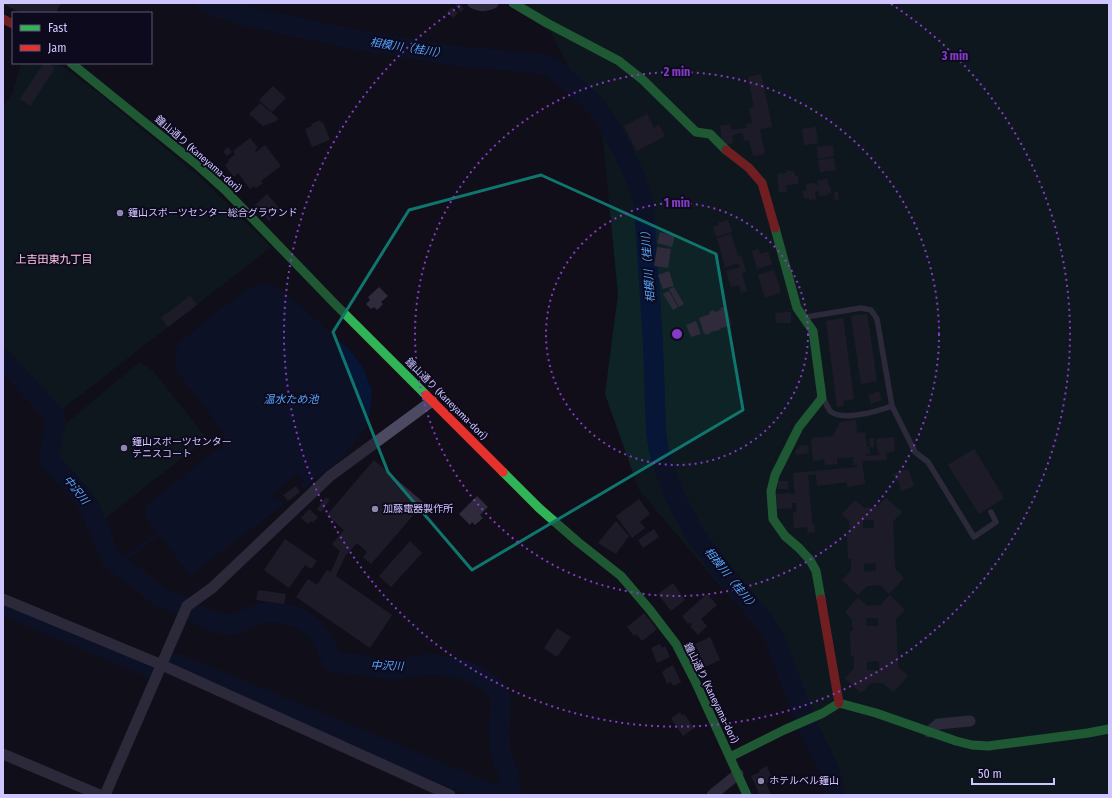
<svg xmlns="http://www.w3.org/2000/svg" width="1112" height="798" font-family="'Fira Sans Condensed','Noto Sans JP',sans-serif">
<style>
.green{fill:#0e2325}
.water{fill:#071537}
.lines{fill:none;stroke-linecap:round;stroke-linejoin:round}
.stream{stroke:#071537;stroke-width:3.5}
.river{stroke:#071537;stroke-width:20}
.building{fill:#2f2b3c;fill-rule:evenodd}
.lane{stroke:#4c4962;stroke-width:5.5}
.street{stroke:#4c4962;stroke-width:11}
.fast{stroke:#30b455;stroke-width:9}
.jam{stroke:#e5322d;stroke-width:9}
.marked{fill:none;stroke:#0f766e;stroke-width:3;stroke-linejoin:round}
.ring{fill:none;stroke:#843bc5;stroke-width:2;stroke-dasharray:2 4}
.poi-dot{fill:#8d86ae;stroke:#0e0a1d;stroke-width:1.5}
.labels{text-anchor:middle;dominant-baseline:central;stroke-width:4;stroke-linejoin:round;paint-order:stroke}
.street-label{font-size:10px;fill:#d0c6ff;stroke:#0e0a1d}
.poi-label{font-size:10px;fill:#d0c6ff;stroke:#0e0a1d;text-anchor:start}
.water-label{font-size:11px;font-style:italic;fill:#54a6ff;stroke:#0e0a1d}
.neighbourhood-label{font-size:11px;fill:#ffc8e8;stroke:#0e0a1d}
.centre{fill:#843bc5;stroke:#0e0a1d;stroke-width:2}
.ring-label{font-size:12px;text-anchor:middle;font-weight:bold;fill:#843bc5;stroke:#0e0a1d;stroke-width:4;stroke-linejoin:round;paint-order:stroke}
</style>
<rect width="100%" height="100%" fill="#110e19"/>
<g class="green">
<path d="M507 3H1109V795H826L827 760 787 662 719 584 639 490 605 394 618 294 602 129 551 33Z"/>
<path d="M21 63H57L97 92 201 178 271 247 57 413 3 353V108L13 92Z"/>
<path d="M140 362 153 371 204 435 202 442 99 523 93 510 79 489 53 461 52 453 57 427 63 426Z"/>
</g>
<path class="water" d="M263 283 275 286 288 295 351 351 364 370 372 391 370 411 366 428 345 454V456L303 489 299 484 304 481 297 474 271 494 276 501 280 500 284 504 190 575 148 520 145 513 147 505 215 451 223 448 224 433 177 371 175 358 177 346 188 335 248 288Z"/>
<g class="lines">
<path class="stream" d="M113 559 127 557 158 534"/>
<g class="river">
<path d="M207 3 213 6 250 17 353 39 456 56 535 63 548 66 553 68C571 83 591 98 604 117 609 124 612 132 616 139 628 160 640 183 644 207L653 343 656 431 659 451 665 471 675 497 696 536 720 568 763 620 775 639 808 727 829 769 834 785 835 795"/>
<path d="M3 359 55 416V427L49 455 52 463 81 494 90 508 110 557 117 564 143 583 158 596 180 605"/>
<path d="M3 605 154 669"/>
<path d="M193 612C205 619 220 626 234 624 243 623 255 614 266 612 269 611 274 612 278 613 293 615 306 619 316 631 326 640 326 652 334 663L357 664 377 668 395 669 433 664 462 669 474 674 491 684 499 694 501 703 499 732 500 752 508 774 512 795"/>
<path d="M171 664 176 663 494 795"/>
</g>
</g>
<g class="building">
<path d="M3 3H61L56 13H21L3 4Z"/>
<path d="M458 3H459L464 9 460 12 455 5Z"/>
<path d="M452 7 458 13 453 18 447 12Z"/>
<path d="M44 63H48L55 68 30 106 20 99Z"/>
<path d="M761 74 772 127 760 129 765 154 753 156 749 140 744 141 743 133 732 135 733 143 723 145 720 126 730 124 731 130 747 128 746 124 752 123 749 108 754 107 748 77Z"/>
<path d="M273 86 286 98 272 112 259 100Z"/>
<path d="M260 103 278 118 277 121 263 126 249 114Z"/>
<path d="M647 114 654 128 659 125 665 136 637 151 624 126Z"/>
<path d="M320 120 321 123 323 122 330 140 312 147 305 129 312 126 311 124Z"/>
<path d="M816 127 818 143 804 145 802 129Z"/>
<path d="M250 138 258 148 255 150 256 152 265 145 281 166 261 181 263 183 256 188 254 186 250 189 238 173 234 177 225 165 229 161 228 160 235 154 233 151Z"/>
<path d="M833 145 834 156 818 159 817 147Z"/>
<path d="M228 147 232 152 227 156 223 151Z"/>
<path d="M834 158 836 170 820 172 818 160Z"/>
<path d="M786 171H794L795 176H798V184L786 185 787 192H779L777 174 787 173Z"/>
<path d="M828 179V186L830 185 831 193H827V195L819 196V191L815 192 816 199 809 200V198H804L803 191H806V184L814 183 815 185H818V180Z"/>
<path d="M834 192H838L839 199 835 200Z"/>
<path d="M267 194 281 210 269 221 255 205Z"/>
<path d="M728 220 732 232 716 237 713 227 719 225 718 223Z"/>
<path d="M660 232 675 236 672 247 657 243Z"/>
<path d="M731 234 738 256 741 255 746 272 742 273 747 291 741 293 739 285 731 287 726 271 740 267 739 263 725 267 717 238Z"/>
<path d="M657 247 671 249 668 268 654 266Z"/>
<path d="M759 249 760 254 768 252 772 264 757 269 752 251Z"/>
<path d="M774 270 781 292 765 298 758 275Z"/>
<path d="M669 271 674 286 663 289 658 275Z"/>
<path d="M379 287 388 296 381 302 383 304 377 310 374 307 371 309 366 304 370 300 368 297Z"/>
<path d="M674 287 684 304 679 307 669 289Z"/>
<path d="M669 291 678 307 673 310 663 294Z"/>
<path d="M190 296 197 305 168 327 161 318Z"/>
<path d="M724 307 725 309 727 308 732 325 719 329 720 330 710 332 711 333 706 335V333L704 334 699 318 710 314 709 312 714 310 715 312 721 310 720 308Z"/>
<path d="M791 312V323H776L775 313Z"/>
<path d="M867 314 877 381 861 384 851 316Z"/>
<path d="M843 318 854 399 843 401 844 406 837 407 826 321Z"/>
<path d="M696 321 701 334 691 337 686 325Z"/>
<path d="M879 391 882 400 871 404 868 395Z"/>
<path d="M856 420 857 433 865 432 867 447 869 446 870 454H866V456L880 455V453H878L876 439 894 437 895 451 886 453 887 460 862 461 865 484 847 487V482L817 486 816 474 808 475 812 524H814L815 532 808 533 807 527 794 528 793 513 797 512 796 503H792V508L777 509 776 494 791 493V495L795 494 793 473 857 467V465H854L853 457 837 458V464L825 465 824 459 813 461 811 438 833 436 840 422Z"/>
<path d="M874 438V447H870L869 439Z"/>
<path d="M808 445 809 453 796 455 795 452 800 446Z"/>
<path d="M974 449 1004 498 979 514 948 465Z"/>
<path d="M374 460 424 503 371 564 363 557 367 552 357 543 345 556 336 576 392 615 370 648 296 597 308 579 317 585 327 570 331 572 340 551 332 544 344 530 327 515Z"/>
<path d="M908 469 914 486 901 491 898 480 896 481 893 474Z"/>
<rect x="778" y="481" width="10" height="8"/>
<path d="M296 486 300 492 288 501 283 495Z"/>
<path d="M477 496 488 507 480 515 483 518 475 525 472 522 470 525 459 514Z"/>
<path d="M326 497 330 500 321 512 317 509Z"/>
<path d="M886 498 902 512 893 521 895 569 904 578 889 594 880 585 867 586 858 595 842 580 851 571V559H848L847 534H850L849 521 842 514 855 500 864 508 877 507ZM863 520H874V528H863ZM876 563V571L864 572V564Z"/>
<path d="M639 499 650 514 640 522 645 528 632 538 616 516Z"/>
<path d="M309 509 318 517 313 523 311 521 308 524 301 518Z"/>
<path d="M616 521 629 536 616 554 598 543Z"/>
<path d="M654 529 659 537 643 548 638 540Z"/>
<path d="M285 539 317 561 311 569 305 565 289 588 264 570Z"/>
<path d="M410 541 422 553 391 587 379 576Z"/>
<path d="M673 583 685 600 671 611 658 594Z"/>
<path d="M258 590 286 594 284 604 256 600Z"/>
<path d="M707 594 717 605 701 619 707 626 698 635 690 626 692 625 690 622 688 624 682 616Z"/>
<path d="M890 595 905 610 896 619 898 667 908 676 893 692 883 683H871L861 693 845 678 854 668V656H851L850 631H853L852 619 845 612 858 598 867 606 881 605ZM866 618H878V626H867ZM879 661V670H867V662Z"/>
<path d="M644 613 657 629 642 641 636 634 634 636 627 627Z"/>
<path d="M557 628 571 637 557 657 544 648Z"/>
<path d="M710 637 720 660 705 667 695 644Z"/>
<path d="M660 644 662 648 665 646 670 657 657 663 651 648Z"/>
<path d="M673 665 681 682 673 686 671 682 667 684 662 672 665 670V669Z"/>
<path d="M680 712 682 715 684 714 694 728 683 736 671 718Z"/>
<path d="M767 766 773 780 766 783 771 795H757L756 794 759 793 751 776 760 772 759 770Z"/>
</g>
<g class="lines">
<g class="lane">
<path d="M806 317 861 308 871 310 877 319 892 406 915 452 928 462 974 537 996 522 991 512"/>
<path d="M824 400C826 403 828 408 830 411 842 422 878 411 892 406"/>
</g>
<g class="street">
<path d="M473 3C481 6 485 7 493 3"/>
<path d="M3 599 162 665 450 795"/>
<path d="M929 732 938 724 970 721"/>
<path d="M3 754 100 795"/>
<path d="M105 795 187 606 212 588 330 476 432 401"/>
<path d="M712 795 738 774"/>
</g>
<g class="fast">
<path d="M513 3 547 23 619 61 643 80 696 132 710 134 726 150"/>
<path d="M71 63 196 164 225 190 335 304 426 395"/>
<path d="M775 228 797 308 813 331 822 398 799 427 775 475 771 491 773 519 785 536 799 548 810 560 816 571 821 599"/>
<path d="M503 472 539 508 578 542 621 576 650 610 676 644 695 681 747 795"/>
<path d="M730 757 784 730 823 713 839 703 876 713 956 741 972 745 988 746 1088 733 1109 729"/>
</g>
<g class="jam">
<path d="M3 19 13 24"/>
<path d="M726 150 749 168 762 183 775 228"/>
<path d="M426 395 503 472"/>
<path d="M821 599 839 703"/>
</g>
</g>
<path d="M0 0H1112V798H0ZM541 175 716 254 743 410 472 570 388 472 333 332 409 210Z" fill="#110e19" fill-opacity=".55" fill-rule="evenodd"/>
<path class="marked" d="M541 175 716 254 743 410 472 570 388 472 333 332 409 210Z"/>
<g class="ring">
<circle cx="677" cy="334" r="131"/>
<circle cx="677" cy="334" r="262"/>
<path d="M891 4A393 393 0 1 1 463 4"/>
</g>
<g class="poi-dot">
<circle cx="120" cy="213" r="4"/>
<circle cx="124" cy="448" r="4"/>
<circle cx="375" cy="509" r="4"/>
<circle cx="761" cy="781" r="4"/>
</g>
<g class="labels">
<g class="street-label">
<text transform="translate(198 154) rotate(41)">鐘山通り (Kaneyama-dori)</text>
<text transform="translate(446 399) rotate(45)">鐘山通り (Kaneyama-dori)</text>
<text transform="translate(711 693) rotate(64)">鐘山通り (Kaneyama-dori)</text>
</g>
<g class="poi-label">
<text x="128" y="213">鐘山スポーツセンター総合グラウンド</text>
<text x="132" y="442">鐘山スポーツセンター<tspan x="132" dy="12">テニスコート</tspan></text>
<text x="383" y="509">加藤電器製作所</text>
<text x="769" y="781">ホテルベル鐘山</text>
</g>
<g class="water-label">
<text transform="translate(408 48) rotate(9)">相模川（桂川）</text>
<text transform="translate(648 264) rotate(-94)">相模川（桂川）</text>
<text x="291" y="399">温水ため池</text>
<text transform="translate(76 490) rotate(51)">中沢川</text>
<text transform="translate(731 579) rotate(51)">相模川（桂川）</text>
<text transform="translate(387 666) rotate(2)">中沢川</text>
</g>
<g class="neighbourhood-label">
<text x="54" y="259">上吉田東九丁目</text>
</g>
</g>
<circle cx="677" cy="334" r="6" class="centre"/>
<g class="ring-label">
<text x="955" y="60">3 min</text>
<text x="677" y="76">2 min</text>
<text x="677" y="207">1 min</text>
</g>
<rect width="1112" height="798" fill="none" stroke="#d0c6ff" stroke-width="8"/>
<rect x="12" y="12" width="140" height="52" fill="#0e0a1d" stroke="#5c5577"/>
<rect x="20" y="25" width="20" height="6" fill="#30b455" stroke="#5c5577"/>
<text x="48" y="32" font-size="12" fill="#d0c6ff">Fast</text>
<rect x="20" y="45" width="20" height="6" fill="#e5322d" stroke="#5c5577"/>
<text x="48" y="52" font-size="12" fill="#d0c6ff">Jam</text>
<path d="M972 778v6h82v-6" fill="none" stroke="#d0c6ff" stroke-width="2"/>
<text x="978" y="778" font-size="12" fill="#d0c6ff" stroke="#0e0a1d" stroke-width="3" paint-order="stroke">50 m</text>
</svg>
